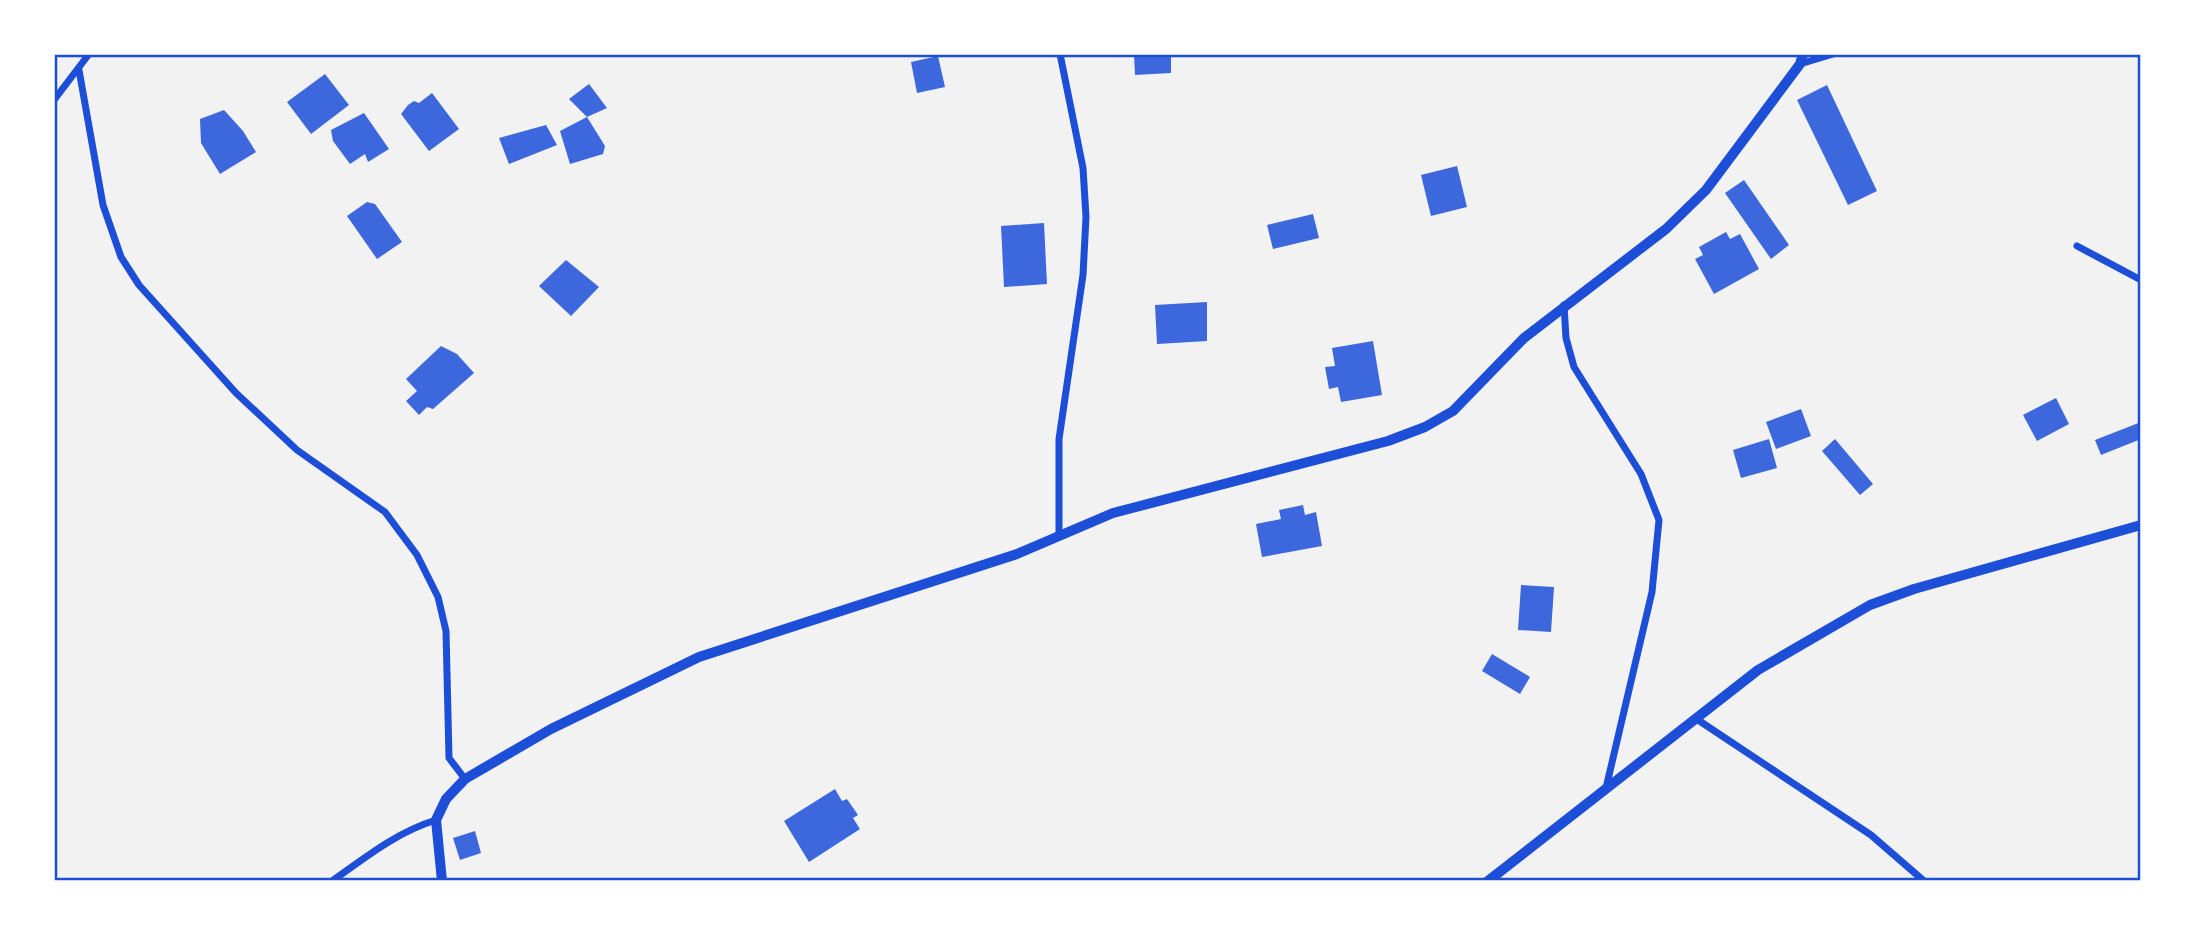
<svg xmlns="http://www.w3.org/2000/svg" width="2195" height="935" font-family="Helvetica,sans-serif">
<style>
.building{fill:#3d67dc}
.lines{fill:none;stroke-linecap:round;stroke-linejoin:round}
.minor{stroke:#1d4ed8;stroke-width:7}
.tertiary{stroke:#1d4ed8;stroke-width:10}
.secondary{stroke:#1d4ed8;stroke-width:10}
.neatline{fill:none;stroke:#1d4ed8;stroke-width:2.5}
</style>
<rect width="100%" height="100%" fill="#f2f2f2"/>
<g class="building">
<path d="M1134 54H1171V73L1135 75Z"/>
<path d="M938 56 945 87 917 93 911 62Z"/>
<path d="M325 74 349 105 311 134 287 102Z"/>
<path d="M589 84 607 108 587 117 569 99Z"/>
<path d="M1827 85 1877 191 1848 205 1797 100Z"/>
<path d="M432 93 459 129 429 151 401 114 408 105 414 101 419 103Z"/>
<path d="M224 110 243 131 256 152 220 174 201 143 200 119Z"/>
<path d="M364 113 389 149 368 162 365 154 350 164 333 141 331 130Z"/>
<path d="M587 117 605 146 603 154 570 164 560 131Z"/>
<path d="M546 125 557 145 509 164 499 138Z"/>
<path d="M1457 166 1467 207 1431 216 1421 175Z"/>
<path d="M1744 180 1789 245 1771 259 1725 193Z"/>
<path d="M367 202 375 204 402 242 377 259 347 216Z"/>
<path d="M1313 214 1319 238 1273 249 1267 225Z"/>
<path d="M1044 223 1047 284 1004 287 1001 226Z"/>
<path d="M1726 232 1730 239 1740 234 1759 269 1714 294 1695 259 1703 255 1699 247Z"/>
<path d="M566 260 599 287 571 316 539 286Z"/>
<path d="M1207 302V341L1157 344 1155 305Z"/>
<path d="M1373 341 1382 395 1341 402 1338 387 1329 389 1325 367 1335 366 1332 348Z"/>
<path d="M441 346 457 354 474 373 433 409 427 407 419 415 406 401 417 391 406 379Z"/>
<path d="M2056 398 2069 424 2037 441 2023 415Z"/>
<path d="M1801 409 1811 436 1776 449 1766 422Z"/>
<path d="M2141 422V439L2101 455 2095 440Z"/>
<path d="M1769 439 1777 468 1741 478 1733 450Z"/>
<path d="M1835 439 1873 484 1860 495 1822 451Z"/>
<path d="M1303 505 1305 515 1316 512 1322 546 1262 557 1256 524 1281 519 1279 510Z"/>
<path d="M1521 585 1554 587 1551 632 1518 630Z"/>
<path d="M1492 654 1530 677 1520 694 1482 671Z"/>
<path d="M835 789 842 801 847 799 858 815 853 818 860 829 809 862 784 821Z"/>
<path d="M475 831 481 853 460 860 453 838Z"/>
</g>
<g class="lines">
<g class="minor">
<path d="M1800 64 1833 54"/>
<path d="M79 70 103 205 121 257 139 285 236 393 297 450 385 512 417 555 438 597 446 631 449 758 465 779"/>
<path d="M54 100 89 54"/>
<path d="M2077 246 2141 280"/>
<path d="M1564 305 1566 338 1574 367 1641 474 1659 520 1652 592 1606 788"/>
<path d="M1059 536V439L1083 275 1086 217 1083 168 1060 54"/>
<path d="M1695 718 1871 835 1924 881"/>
<path d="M332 881C366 857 397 832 436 820"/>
</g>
<path class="tertiary" d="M442 881 436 820 446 799 465 779 551 729 699 657 1017 554 1113 513 1388 441 1425 427 1453 411 1524 338 1666 229 1706 190 1800 64 1803 54"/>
<path class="secondary" d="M1488 881 1758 670 1870 605 1914 589 2141 525"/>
</g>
<rect width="2195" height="935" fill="none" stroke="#ffffff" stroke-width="112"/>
<rect x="56" y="56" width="2083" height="823" class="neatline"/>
</svg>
